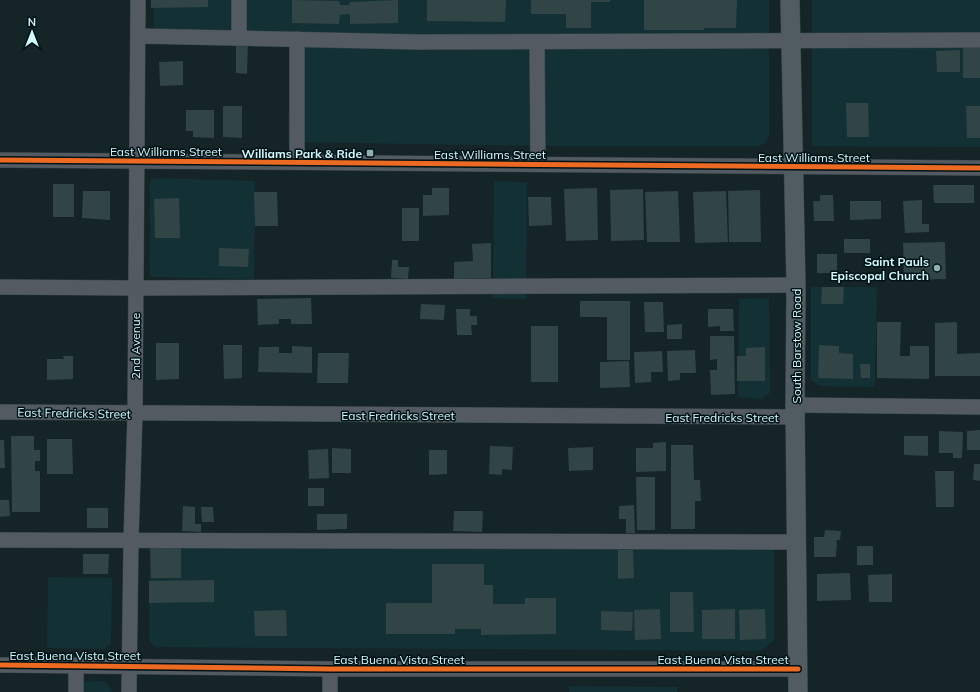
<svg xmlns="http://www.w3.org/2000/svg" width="980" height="692" font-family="Mulish,sans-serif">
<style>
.built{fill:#133134}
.building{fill:#314446}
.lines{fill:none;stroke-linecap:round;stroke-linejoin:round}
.minor-casing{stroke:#314143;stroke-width:16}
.major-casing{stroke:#314143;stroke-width:20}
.minor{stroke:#535a61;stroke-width:15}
.major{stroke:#505b62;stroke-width:19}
.cycleway-casing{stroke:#001215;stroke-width:8}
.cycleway{stroke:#ed6a23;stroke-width:5}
.poi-dot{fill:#90afb2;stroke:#001215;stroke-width:1.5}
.labels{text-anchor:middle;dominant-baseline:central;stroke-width:3;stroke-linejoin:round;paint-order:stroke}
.street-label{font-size:12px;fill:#d2fafe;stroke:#001215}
.poi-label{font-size:12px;font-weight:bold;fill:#d2fafe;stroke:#001215;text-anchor:end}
</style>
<rect width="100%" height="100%" fill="#152426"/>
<g class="built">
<path d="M154 0H769V136L766 142 760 146H550L288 142 290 44 154 42Z"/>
<path d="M812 0H980V147L812 146Z"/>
<path d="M155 178 255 181 254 279 150 277V181Z"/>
<path d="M494 181 527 182 526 299 493 298Z"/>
<path d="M811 287H877L875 387 819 386 811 380Z"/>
<path d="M769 298 770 393 761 399 738 397 739 299Z"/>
<path d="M150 533 673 538 774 534V640L761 651 156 647 149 641Z"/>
<path d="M48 577 112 578 111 644 104 649 47 648Z"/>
<path d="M103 681 108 684 112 692H79V682Z"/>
<path d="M569 686 677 687V692H569Z"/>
</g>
<g class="building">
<path d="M151 0H208V7L151 8Z"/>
<path d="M292 0 339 1 340 5H349L350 2 398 0V23L350 24V14L340 15 339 24 292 23Z"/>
<path d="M427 0H506L505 22 427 21Z"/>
<path d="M531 0H610V2H591V28H566V14H531Z"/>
<path d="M644 0H737L736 28H704V30H644Z"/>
<path d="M236 42H248L247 74 236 73Z"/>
<rect x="963" y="48" width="17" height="30"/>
<path d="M960 50V72H937L936 51Z"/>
<path d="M183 61V85L160 86 159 62Z"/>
<path d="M846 103H868L869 137H847Z"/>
<path d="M223 106H242V138L223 137Z"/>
<path d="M966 106H980V138H967Z"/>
<path d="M186 110H214V138L193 137V131H186Z"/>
<rect x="53" y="184" width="21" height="33"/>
<path d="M933 185H974V203H934Z"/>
<path d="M432 188H449V215L423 216V195H432Z"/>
<path d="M597 188 598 240 566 241 564 189Z"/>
<path d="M643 189 644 240 611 241 610 190Z"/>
<path d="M760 190 761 242H729L728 191Z"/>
<path d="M83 191H110V220L82 218Z"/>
<path d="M678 191 680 242H647L645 192Z"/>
<path d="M726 191 728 242 695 243 693 192Z"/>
<path d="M254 192H277L278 226H255Z"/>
<path d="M820 195H833L834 221H814L813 201H820Z"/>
<path d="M528 197H551L552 225 529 226Z"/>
<path d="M179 198 180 238H155L154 199Z"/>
<path d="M922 200V224H929V232L905 233 903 201Z"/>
<path d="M850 201H881V219L850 220Z"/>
<rect x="402" y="208" width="17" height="33"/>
<rect x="844" y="239" width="26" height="14"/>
<path d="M945 242 946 279 904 280 903 243Z"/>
<path d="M491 243V278L454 279V262L473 261 472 244Z"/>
<path d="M219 248 249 249 248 267 219 266Z"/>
<rect x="817" y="254" width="20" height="19"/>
<path d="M392 260H398V267H409L408 279 391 278Z"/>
<path d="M822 287H844L843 304H821Z"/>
<path d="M311 298 312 324H291V319H279V324L258 325 257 299Z"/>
<path d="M580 301H630V360H607V317H580Z"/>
<path d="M644 302H663L664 332H645Z"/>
<path d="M421 304 445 305 444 320 420 319Z"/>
<path d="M456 309H470V316H477V325H471L472 335H457Z"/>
<path d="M708 309H733L734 331H720V326L708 327Z"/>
<path d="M877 322H901L900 356H910V346H929V379L877 378Z"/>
<path d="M957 322V354L980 353V376H935V323Z"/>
<path d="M682 324V339H667V325Z"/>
<rect x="531" y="326" width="27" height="56"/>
<path d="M710 336H734L735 394 711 395 710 370H717V359L710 360Z"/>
<path d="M156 343H179V379L156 380Z"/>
<path d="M223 345H242V378L224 379Z"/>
<path d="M819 345 839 346V353L853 354V379L818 378Z"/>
<path d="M292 346 312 347V373L258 372 259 347H279V353H292Z"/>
<path d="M765 347V381H737V356H746V348Z"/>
<path d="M695 350 696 373H680V380L668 381 667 351Z"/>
<path d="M662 351 663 372H651V382L635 383 634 352Z"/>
<path d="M318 353H349L348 383H317Z"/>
<path d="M63 356H73V379L47 380V359H64Z"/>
<path d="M629 361 630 387 600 388V362Z"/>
<path d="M860 364H870V378H861Z"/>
<path d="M980 430V450H967V431Z"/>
<path d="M939 431 963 432 962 458H953V453H939Z"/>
<path d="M11 436H34V450H40V461H35V471H40V512H12Z"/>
<path d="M904 436H928V456L904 455Z"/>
<path d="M47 439H72L73 474H47Z"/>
<path d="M0 440H4L5 468H0Z"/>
<path d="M666 442V471L636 472V448H653V443Z"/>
<path d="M671 445H693L694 480H700L701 501H695V529H671Z"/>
<path d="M490 446 513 447 512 470 502 469V475L489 474Z"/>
<path d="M593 447V470L569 471 568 448Z"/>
<path d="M332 448 351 449V473H332Z"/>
<path d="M328 449 329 478 309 479 308 450Z"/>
<path d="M429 450H447V474L429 475Z"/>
<path d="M974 464H980V481L973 480Z"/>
<path d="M935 471H954V507H936Z"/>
<path d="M636 477H655V530H637Z"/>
<rect x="308" y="488" width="16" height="18"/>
<path d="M0 500H9L10 516 0 517Z"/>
<path d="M634 505 635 533H626V519H619V506Z"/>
<path d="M183 506 195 507V524H201V532L182 531Z"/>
<path d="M201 507H213L214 522H202Z"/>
<rect x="87" y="508" width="21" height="20"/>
<path d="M454 511H483L482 532 453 531Z"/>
<path d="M317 514H347V529L317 530Z"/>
<path d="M825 530 841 531 840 540H837L836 557H814V537H824Z"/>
<path d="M150 546H181V578H151Z"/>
<rect x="857" y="546" width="16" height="19"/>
<path d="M618 550H633L634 578 618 579Z"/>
<path d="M83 554H109L108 574H83Z"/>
<path d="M432 564H484V585H493V604H525V598H556V634L481 635V629H455V634H386V603H432Z"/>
<path d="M850 573 851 600 817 601V574Z"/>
<path d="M892 574V602H869L868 575Z"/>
<path d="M214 580V602L149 603V581Z"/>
<path d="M670 592H693L694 632H670Z"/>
<path d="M660 609 661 639 635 640 634 610Z"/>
<path d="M735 609V639H702V610Z"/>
<path d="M765 609 766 639 740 640 739 610Z"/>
<path d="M286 610 287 636H255L254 611Z"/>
<path d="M601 611 633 612 632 631 601 630Z"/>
</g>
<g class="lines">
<defs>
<g id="minor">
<path d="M138 36 418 42 980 40"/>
<path d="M239 38V0"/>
<path d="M537 42 538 164"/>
<path d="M0 160 980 168"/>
<path d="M297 162V39"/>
<path d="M0 287 136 288 796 285"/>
<path d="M795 405 980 407"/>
<path d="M0 412 796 417"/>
<path d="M0 540 797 542"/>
<path d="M0 665 330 669H798"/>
<path d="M76 692V665"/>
<path d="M129 692 131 540 135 414 138 0"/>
<path d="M330 692V669"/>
</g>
<path id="major" d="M790 0 796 285 795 405 798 692"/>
</defs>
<use href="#minor" class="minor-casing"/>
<use href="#major" class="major-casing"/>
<use href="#minor" class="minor"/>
<use href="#major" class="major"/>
<defs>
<g id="cycleway">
<path d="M0 160 980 168"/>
<path d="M0 665 330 669H798"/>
</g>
</defs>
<use href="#cycleway" class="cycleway-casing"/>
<use href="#cycleway" class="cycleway"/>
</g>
<g class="poi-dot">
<rect x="366" y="149" width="8" height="8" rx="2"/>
<circle cx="937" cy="268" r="4"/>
</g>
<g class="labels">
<g class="street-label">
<text x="166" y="151">East Williams Street</text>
<text x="490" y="154">East Williams Street</text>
<text x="814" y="157">East Williams Street</text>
<text transform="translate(135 346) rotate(-90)">2nd Avenue</text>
<text transform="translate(796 346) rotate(-90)">South Barstow Road</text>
<text transform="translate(74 413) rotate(1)">East Fredricks Street</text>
<text x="398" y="415">East Fredricks Street</text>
<text x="722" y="417">East Fredricks Street</text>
<text x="75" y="655">East Buena Vista Street</text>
<text x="399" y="659">East Buena Vista Street</text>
<text x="723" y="659">East Buena Vista Street</text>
</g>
<g class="poi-label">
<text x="362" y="153">Williams Park &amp; Ride</text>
<text x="929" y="261">Saint Pauls<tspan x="929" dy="14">Episcopal Church</tspan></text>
</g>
</g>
<g transform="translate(32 32)" stroke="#001215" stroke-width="3" paint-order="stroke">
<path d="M0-3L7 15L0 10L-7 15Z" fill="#d2fafe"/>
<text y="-6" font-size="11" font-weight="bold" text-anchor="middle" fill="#d2fafe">N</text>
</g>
</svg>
